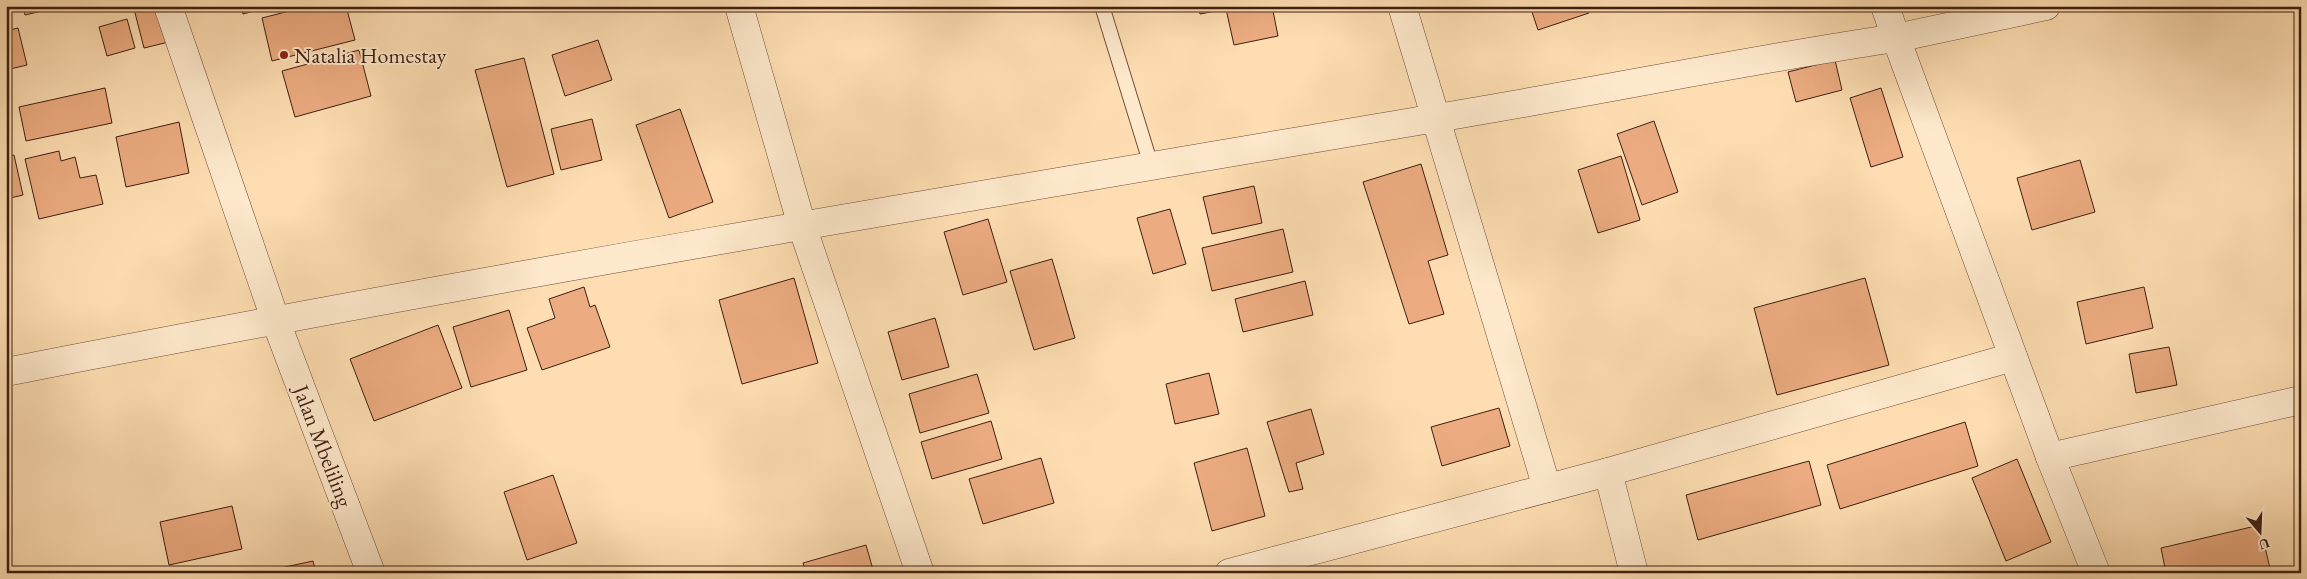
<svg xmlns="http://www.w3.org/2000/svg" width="2307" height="579" font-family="'EB Garamond',serif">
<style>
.building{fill:#ecab80;stroke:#3e1f11}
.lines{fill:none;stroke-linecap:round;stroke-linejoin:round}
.service-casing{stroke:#6e4e39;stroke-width:16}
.minor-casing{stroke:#6e4e39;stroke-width:29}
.tertiary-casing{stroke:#6e4e39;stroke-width:29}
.service{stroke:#fee9cc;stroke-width:14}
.minor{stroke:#fee9cc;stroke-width:28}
.tertiary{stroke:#fee9cc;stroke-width:28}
.poi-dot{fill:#8f2418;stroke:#fee9cc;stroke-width:2}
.labels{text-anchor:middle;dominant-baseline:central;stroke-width:4;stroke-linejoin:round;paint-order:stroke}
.poi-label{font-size:22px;fill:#3e1f11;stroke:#fee9cc;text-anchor:start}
.street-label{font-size:22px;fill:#3e1f11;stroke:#fee9cc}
</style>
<rect width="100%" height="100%" fill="#fdddb1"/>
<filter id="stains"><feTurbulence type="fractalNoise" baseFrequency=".004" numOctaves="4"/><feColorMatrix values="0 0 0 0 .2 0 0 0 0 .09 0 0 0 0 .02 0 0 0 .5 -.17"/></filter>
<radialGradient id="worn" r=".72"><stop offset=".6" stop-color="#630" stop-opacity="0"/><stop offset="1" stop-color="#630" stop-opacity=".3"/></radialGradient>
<g class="building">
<path d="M23 6H63L25 15Z"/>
<path d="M144 6H158L181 39 144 48 134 9Z"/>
<path d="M241 6H272L243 14Z"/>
<path d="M309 6H346L355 40 272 61 262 18Z"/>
<path d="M1198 6H1272L1278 36 1234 45 1226 9 1200 14Z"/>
<path d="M1530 6H1587L1589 13 1538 30Z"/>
<path d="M127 19 135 48 107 56 99 27Z"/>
<path d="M18 28 27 65 6 70V31Z"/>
<path d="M598 40 612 80 565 96 552 55Z"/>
<path d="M359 50 371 96 295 117 282 71Z"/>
<path d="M524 58 554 174 507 187 475 70Z"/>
<path d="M1835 60 1842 90 1796 102 1788 72Z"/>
<path d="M105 88 112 123 26 141 19 107Z"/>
<path d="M1881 88 1903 157 1871 167 1850 98Z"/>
<path d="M680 109 713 202 669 218 636 125Z"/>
<path d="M592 119 602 160 561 170 551 129Z"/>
<path d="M1654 121 1678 192 1642 205 1617 134Z"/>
<path d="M179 122 189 173 126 187 116 137Z"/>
<path d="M59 151 61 161 75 157 80 178 96 175 103 204 39 219 25 159Z"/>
<path d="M14 155 23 195 6 199V157Z"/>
<path d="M1621 156 1640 220 1598 233 1578 170Z"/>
<path d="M2080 160 2095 212 2032 230 2017 178Z"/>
<path d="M1421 164 1448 255 1428 261 1444 314 1409 324 1363 182Z"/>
<path d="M1254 186 1262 223 1212 234 1203 197Z"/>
<path d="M1170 209 1186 264 1153 274 1137 218Z"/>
<path d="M988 219 1007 282 963 295 944 232Z"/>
<path d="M1283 229 1293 272 1212 291 1202 248Z"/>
<path d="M1052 259 1075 338 1034 350 1010 271Z"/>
<path d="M794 278 818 363 742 384 719 300Z"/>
<path d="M1865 278 1889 365 1777 395 1754 308Z"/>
<path d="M1305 281 1313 315 1243 332 1235 299Z"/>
<path d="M584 287 590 307 595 305 610 347 542 370 527 328 555 318 549 299Z"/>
<path d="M2144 287 2153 328 2086 344 2077 302Z"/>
<path d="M509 310 527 370 471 387 453 327Z"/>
<path d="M935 318 949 367 902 380 888 332Z"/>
<path d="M438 325 462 388 374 421 350 359Z"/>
<path d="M2169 347 2177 385 2136 393 2129 354Z"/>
<path d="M1209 373 1219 414 1175 424 1166 384Z"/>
<path d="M977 374 989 413 920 433 909 394Z"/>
<path d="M1499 408 1510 446 1442 466 1431 427Z"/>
<path d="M1311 409 1324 454 1296 463 1303 489 1289 492 1267 422Z"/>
<path d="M991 421 1002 459 932 479 921 442Z"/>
<path d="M1965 422 1978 466 1840 509 1827 465Z"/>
<path d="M1247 448 1265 516 1212 531 1194 463Z"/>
<path d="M1041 458 1054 503 983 524 969 479Z"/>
<path d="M2017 459 2051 542 2006 561 1972 478Z"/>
<path d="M1809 461 1821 505 1698 540 1686 495Z"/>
<path d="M553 475 577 543 527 560 504 492Z"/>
<path d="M232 506 242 549 169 565 160 522Z"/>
<path d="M2260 525 2271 573H2166L2161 548Z"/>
<path d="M866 545 874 573H806L803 563Z"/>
<path d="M313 561 316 573H257Z"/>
</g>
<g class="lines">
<defs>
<path id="service" d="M1102 6 1151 165"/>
<g id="minor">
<path d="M168 6 275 319 371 573"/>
<path d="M739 6 802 226 920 573"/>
<path d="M1402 6 1547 488"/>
<path d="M1885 6 1896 38 2046 6"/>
<path d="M2050 457 2301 400"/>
<path d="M1608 472 1634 573"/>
<path d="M1229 573 1608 472 2013 357"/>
</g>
<path id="tertiary" d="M6 372C479 279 955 199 1430 119 1586 94 1740 61 1896 38L2050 457 2096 573"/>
</defs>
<use href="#service" class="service-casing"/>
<use href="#minor" class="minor-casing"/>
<use href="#tertiary" class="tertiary-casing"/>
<use href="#service" class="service"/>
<use href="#minor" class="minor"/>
<use href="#tertiary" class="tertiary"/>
</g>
<circle class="poi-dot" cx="284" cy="55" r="5"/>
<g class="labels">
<g class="poi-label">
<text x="294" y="55">Natalia Homestay</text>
</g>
<g class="street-label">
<text transform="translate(323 446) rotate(69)">Jalan Mbeliling</text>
</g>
</g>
<rect width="2307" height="579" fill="none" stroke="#fdddb1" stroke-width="25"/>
<rect x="8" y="8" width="2292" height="564" fill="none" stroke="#3e1f11" stroke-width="2.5"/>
<rect x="12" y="12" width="2282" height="554" fill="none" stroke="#3e1f11"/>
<g transform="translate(2260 532) rotate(161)" stroke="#fee9cc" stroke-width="4" paint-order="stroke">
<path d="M0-4L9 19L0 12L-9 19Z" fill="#3e1f11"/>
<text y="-8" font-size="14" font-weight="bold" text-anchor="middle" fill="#3e1f11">U</text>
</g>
<rect width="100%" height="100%" filter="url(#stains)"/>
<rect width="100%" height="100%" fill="url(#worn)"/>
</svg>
